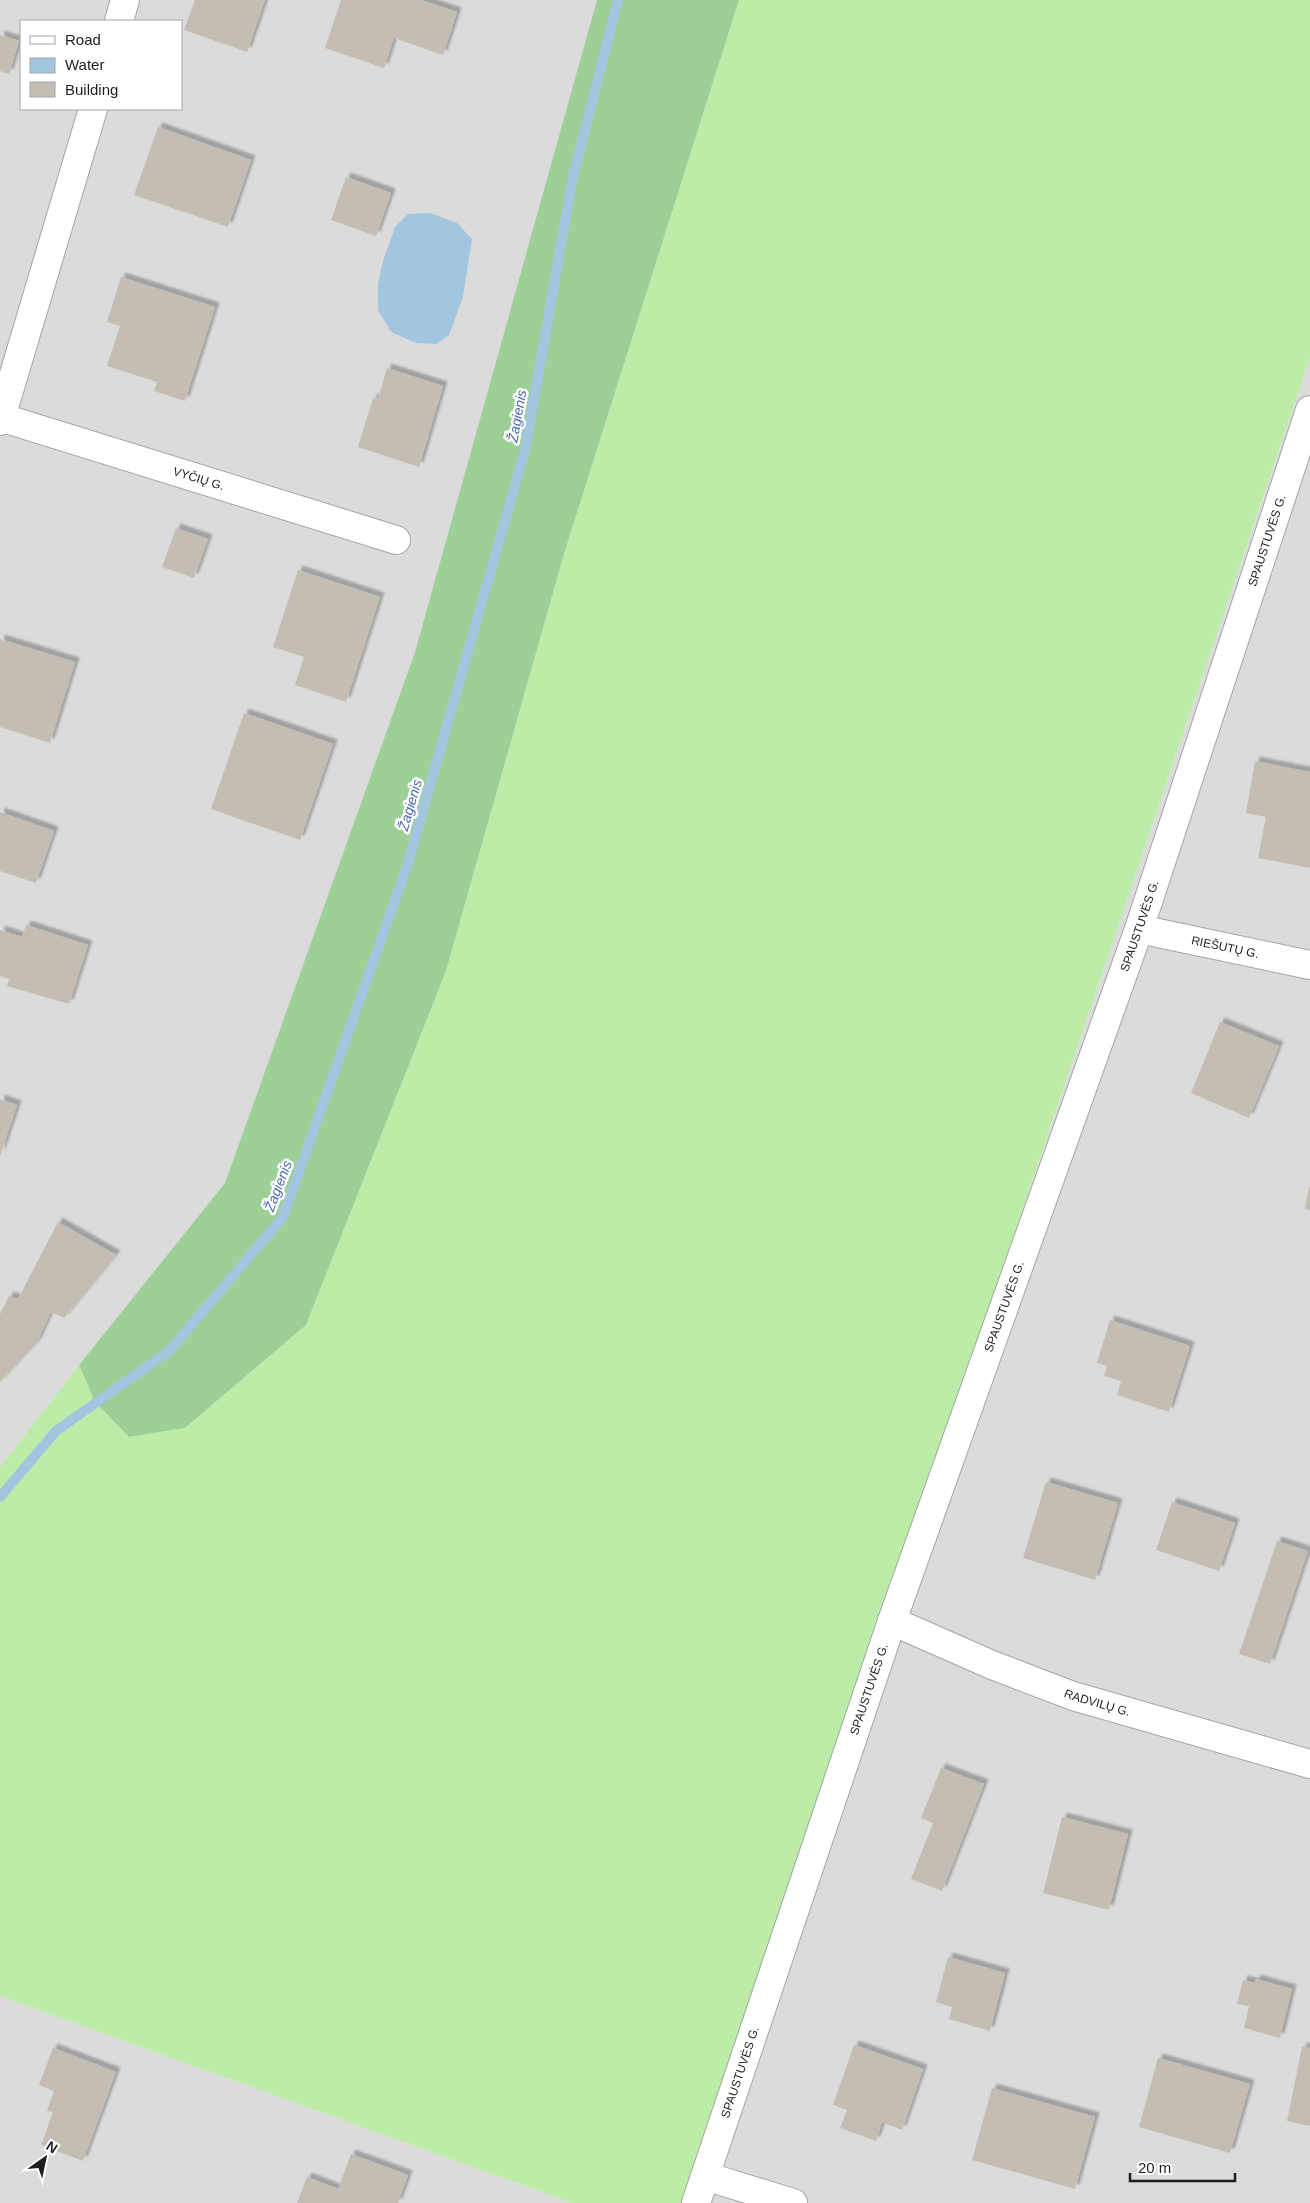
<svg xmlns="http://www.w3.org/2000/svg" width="1310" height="2203" font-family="Helvetica,sans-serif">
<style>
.residential{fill:#dcdbdb;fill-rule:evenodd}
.grass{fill:#bceca8}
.forest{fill:#9dd097}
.water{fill:#a2c6df}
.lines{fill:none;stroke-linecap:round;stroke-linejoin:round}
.stream{stroke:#a2c6df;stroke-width:10}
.building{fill:#c4bdb3;filter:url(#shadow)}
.minor-casing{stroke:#a5a5a5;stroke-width:30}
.minor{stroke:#fff;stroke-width:28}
.labels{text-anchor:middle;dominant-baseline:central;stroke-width:5;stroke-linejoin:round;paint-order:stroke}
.street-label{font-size:12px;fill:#1e1e1e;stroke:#fff}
.water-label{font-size:14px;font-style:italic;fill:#4768b1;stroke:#fff}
</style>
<defs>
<filter id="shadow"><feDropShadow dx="4.5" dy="-4.5" stdDeviation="1" flood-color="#0004"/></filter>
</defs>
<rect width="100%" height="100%" fill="#f0eee4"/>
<g class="residential">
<path d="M0 0H598L415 652 225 1183 79 1365 0 1467ZM21 21H181V109H21Z"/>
<path d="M1310 358V2203H711L714 2194 695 2180Z"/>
<path d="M0 1996 572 2203H0Z"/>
</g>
<path class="grass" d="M739 0H1310V358L687 2203H572L0 1996V1467L79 1365 95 1402 129 1437 185 1428 306 1325 446 971 564 554Z"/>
<path class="forest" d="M597 0H739L564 554 446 971 306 1325 185 1428 129 1437 95 1402 79 1365 225 1183 415 652Z"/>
<path class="water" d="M430 213 457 223 472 239 463 297 449 335 436 344 416 343 391 332 378 310V284L383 261 395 227 408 214Z"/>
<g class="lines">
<path class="stream" d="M0 1497 56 1431 169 1351 283 1217 408 863 525 450 573 176 618 0"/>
</g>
<g class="building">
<path d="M195 0H265L247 52 184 30Z"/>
<path d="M341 0H421L457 12 443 55 394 38 384 68 325 48Z"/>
<path d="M0 35 19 41 9 74 0 71Z"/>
<path d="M158 127 251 160 228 227 134 195Z"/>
<path d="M346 177 391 193 376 236 331 220Z"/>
<path d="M121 277 215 307 185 401 154 391 157 382 107 366 120 326 107 322Z"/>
<path d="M387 368 443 386 419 467 358 447 373 398 378 399Z"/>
<path d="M176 528 208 539 194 578 162 567Z"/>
<path d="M298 570 380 597 346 702 295 685 304 657 273 647Z"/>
<path d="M0 639 75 662 50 743 0 727Z"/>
<path d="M244 713 333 744 300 840 211 809Z"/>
<path d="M1255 761 1310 772V868L1258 858 1266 817 1246 813Z"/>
<path d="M0 812 54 831 36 883 0 871Z"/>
<path d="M26 925 88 945 69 1004 7 986 9 979 0 976V930L22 937Z"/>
<path d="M1220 1022 1279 1046 1249 1118 1191 1093Z"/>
<path d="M0 1099 17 1105 0 1156Z"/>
<path d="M1309 1187H1310V1210L1305 1209Z"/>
<path d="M58 1222 116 1255 64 1318 51 1312 37 1342 0 1382V1314L9 1296 18 1299Z"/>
<path d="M1110 1320 1190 1346 1169 1412 1117 1395 1121 1381 1104 1376 1107 1366 1097 1363Z"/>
<path d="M1046 1482 1118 1503 1095 1580 1023 1558Z"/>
<path d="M1172 1502 1235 1523 1219 1571 1156 1550Z"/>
<path d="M1277 1541 1308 1551 1270 1664 1239 1654Z"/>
<path d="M941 1768 984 1784 942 1891 911 1879 933 1823 921 1818Z"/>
<path d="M1062 1817 1128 1834 1109 1910 1043 1893Z"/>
<path d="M948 1957 1005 1973 990 2031 949 2019 952 2007 936 2002Z"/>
<path d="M1256 1979 1292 1989 1280 2038 1244 2028 1249 2006 1237 2004 1243 1980 1255 1983Z"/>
<path d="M854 2045 923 2069 902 2130 882 2122 876 2141 840 2128 847 2110 833 2105Z"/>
<path d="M1302 2047 1310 2048V2126L1287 2121Z"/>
<path d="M53 2048 116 2072 83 2161 41 2145 53 2112 47 2111 54 2091 39 2085Z"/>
<path d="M1158 2058 1250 2084 1230 2153 1139 2127Z"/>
<path d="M992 2088 1095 2117 1075 2189 972 2160Z"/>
<path d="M351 2154 408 2175 398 2203H297L307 2177 338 2189Z"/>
</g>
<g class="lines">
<defs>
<g id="minor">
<path d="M119 21 125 0"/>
<path id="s1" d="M0 417 396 540"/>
<path d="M0 421 93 109"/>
<path id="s2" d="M1139 929 1310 965"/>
<path id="s3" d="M892 1621 992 1665 1073 1696 1310 1764"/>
<path d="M705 2176 793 2203"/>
<path id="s4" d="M696 2203 892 1621 1139 929 1310 410"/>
</g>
</defs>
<use href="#minor" class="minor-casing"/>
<use href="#minor" class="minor"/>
</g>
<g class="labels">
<g class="street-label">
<text stroke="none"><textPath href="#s1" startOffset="208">VYČIŲ G.</textPath></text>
<text stroke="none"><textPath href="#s4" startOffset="1758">SPAUSTUVĖS G.</textPath></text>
<text stroke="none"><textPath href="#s4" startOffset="1352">SPAUSTUVĖS G.</textPath></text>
<text stroke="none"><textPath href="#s2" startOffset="88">RIEŠUTŲ G.</textPath></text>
<text stroke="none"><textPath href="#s4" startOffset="948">SPAUSTUVĖS G.</textPath></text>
<text stroke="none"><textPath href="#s4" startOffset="542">SPAUSTUVĖS G.</textPath></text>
<text stroke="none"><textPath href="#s3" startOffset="221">RADVILŲ G.</textPath></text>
<text stroke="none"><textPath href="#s4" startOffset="138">SPAUSTUVĖS G.</textPath></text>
</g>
<g class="water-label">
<text transform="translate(517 416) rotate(-80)">Žagienis</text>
<text transform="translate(410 805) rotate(-74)">Žagienis</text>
<text transform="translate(278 1186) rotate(-69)">Žagienis</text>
</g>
</g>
<rect x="20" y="20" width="162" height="90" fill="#ffffff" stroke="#a5a5a5"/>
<rect x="30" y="36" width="25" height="8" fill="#ffffff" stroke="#a5a5a5"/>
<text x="65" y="45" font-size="15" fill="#1e1e1e">Road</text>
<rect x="30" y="58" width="25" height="15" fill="#a2c6df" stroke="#a5a5a5"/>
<text x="65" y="70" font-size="15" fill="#1e1e1e">Water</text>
<rect x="30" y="82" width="25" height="15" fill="#c4bdb3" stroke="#a5a5a5"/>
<text x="65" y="95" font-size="15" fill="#1e1e1e">Building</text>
<g transform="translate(45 2158) rotate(33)" stroke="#ffffff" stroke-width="4" paint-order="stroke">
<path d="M0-4L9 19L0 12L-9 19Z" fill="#1e1e1e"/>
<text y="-8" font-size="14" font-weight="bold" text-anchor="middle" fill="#1e1e1e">N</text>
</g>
<path d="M1130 2173v8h105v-8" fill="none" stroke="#1e1e1e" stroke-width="2.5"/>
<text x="1138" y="2173" font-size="15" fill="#1e1e1e" stroke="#ffffff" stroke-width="4" paint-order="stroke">20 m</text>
</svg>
